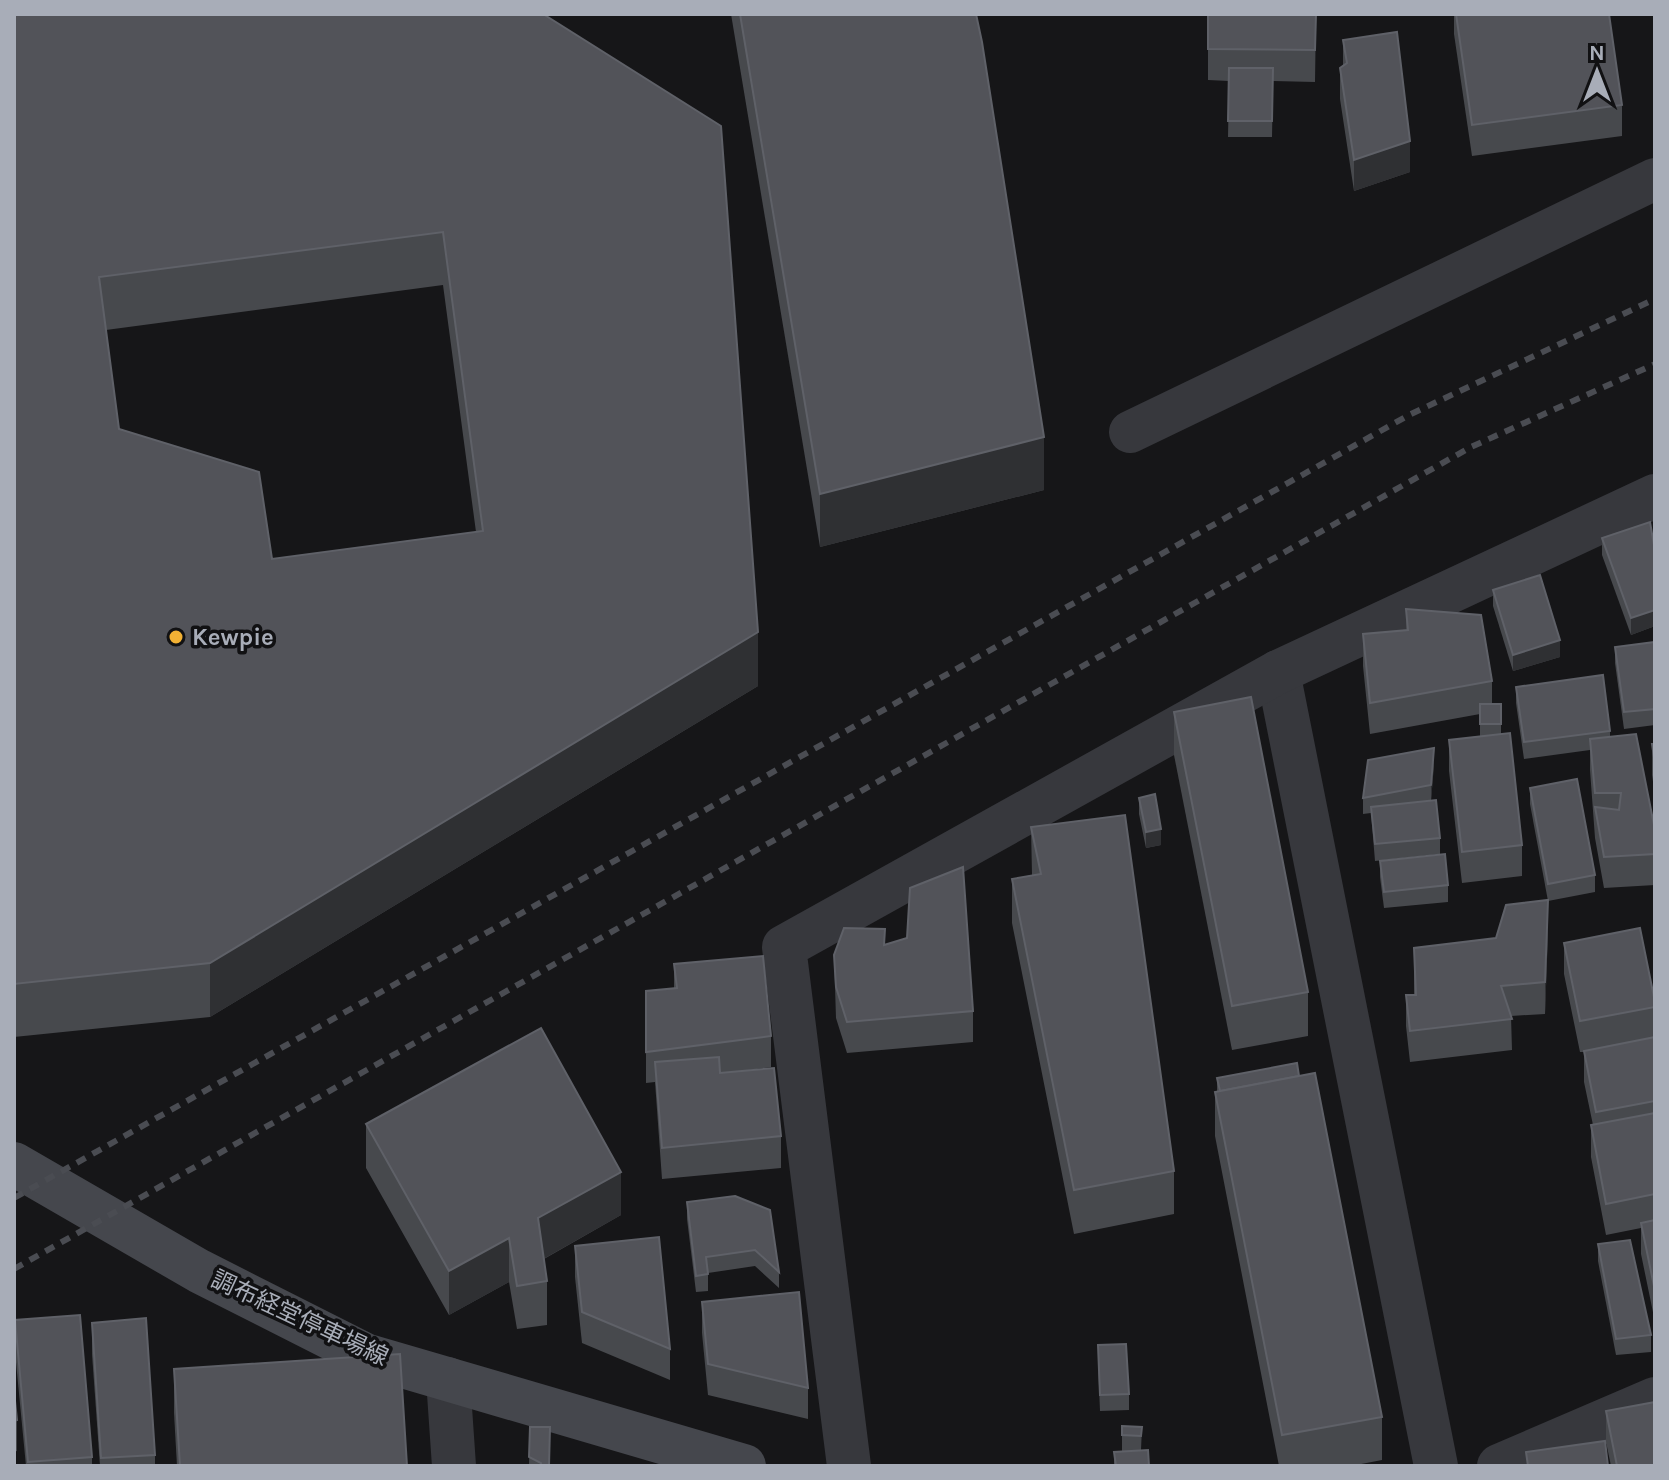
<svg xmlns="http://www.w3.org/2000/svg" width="1669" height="1480" font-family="Karla,'Noto Sans JP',sans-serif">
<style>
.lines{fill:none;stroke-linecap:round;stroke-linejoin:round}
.pedestrian{stroke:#37383d;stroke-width:42}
.minor{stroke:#37383d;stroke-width:44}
.secondary{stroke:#45474d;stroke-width:44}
.rail{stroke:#4a4c52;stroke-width:6;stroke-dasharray:10 8;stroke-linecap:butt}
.wall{fill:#47494d;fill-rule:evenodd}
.shaded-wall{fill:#2f3033}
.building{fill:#525359;stroke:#5f6168;stroke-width:2;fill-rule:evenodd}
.poi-dot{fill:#f2b134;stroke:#111113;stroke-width:3}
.labels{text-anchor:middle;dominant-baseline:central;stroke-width:7;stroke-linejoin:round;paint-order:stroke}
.poi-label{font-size:24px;font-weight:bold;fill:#a8adb8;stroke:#111113;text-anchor:start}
.street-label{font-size:24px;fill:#a8adb8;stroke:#111113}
</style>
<rect width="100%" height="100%" fill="#161618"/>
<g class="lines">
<path class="pedestrian" d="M1130 432 1655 179"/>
<g class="minor">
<path d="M1278 672 1436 1466"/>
<path d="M448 1379 454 1466"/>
<path d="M849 1466 784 947 1278 672 1655 496"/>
<path d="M1499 1466 1655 1399"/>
</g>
<path class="secondary" d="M14 1164 199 1271 365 1355 744 1466"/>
<g class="rail">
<path d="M14 1198 1409 415 1655 299"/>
<path d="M14 1269 1471 447 1655 364"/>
</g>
</g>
<g class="wall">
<path d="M14 14H543L758 686 210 1017 14 1037ZM443 285 476 532 272 559 119 429 106 330Z"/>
<path d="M731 14H976L1044 490 820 547Z"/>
<path d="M1208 14H1316L1315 82 1273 81 1272 137H1228L1229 81 1208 80Z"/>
<path d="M1454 14H1609L1622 105V136L1472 156 1454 34Z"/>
<path d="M1343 40 1410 172 1354 191 1340 99V68L1343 65Z"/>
<path d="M1602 538 1655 551V626L1631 635 1602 555Z"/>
<path d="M1493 590 1560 657 1513 671 1493 606Z"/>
<path d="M1406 609 1492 681V704H1501V734L1522 845V876L1462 883 1449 771V740L1480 736V714L1370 734 1363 666V634L1406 630Z"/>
<path d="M1655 642V725L1624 729 1615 663V647Z"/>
<path d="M1516 687 1610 731V737L1655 830V885L1604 888 1595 838 1590 770V750L1524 759 1516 703Z"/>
<path d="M1174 712 1308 992V1036L1232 1050 1174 755Z"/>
<path d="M1652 744H1655V795L1652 775Z"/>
<path d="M1434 764 1431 801 1440 838V854L1375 861 1371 813 1363 814V798Z"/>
<path d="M1530 788 1595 875V892L1548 901 1530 804Z"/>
<path d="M1139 798 1161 845 1146 848 1139 814Z"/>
<path d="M1031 827 1174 1171V1214L1074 1234 1012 923V879L1032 875Z"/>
<path d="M1380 861 1448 885V902L1384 908 1380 877Z"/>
<path d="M1548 932 1545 1014 1511 1016 1512 1050 1410 1062 1406 1026V995H1414V948Z"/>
<path d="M1564 943 1655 1002V1322L1641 1254V1228L1606 1235 1591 1157V1125H1593L1584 1082V1052H1580L1564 974Z"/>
<path d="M885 944 973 1011V1042L847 1053 836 1018 834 955Z"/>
<path d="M674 964 771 1036V1067L727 1073 781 1136V1168L662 1179 655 1082 646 1083V991L674 988Z"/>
<path d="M1299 1076 1382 1417V1460L1351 1466H1279L1215 1136V1092L1217 1091V1078Z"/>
<path d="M366 1124 621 1215 544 1259 547 1281V1325L517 1329 509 1282 449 1315 366 1168Z"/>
<path d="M735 1196 779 1272V1288L755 1266 708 1273V1291L696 1292 687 1219V1202Z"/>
<path d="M1598 1244 1651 1335V1352L1616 1355 1598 1261Z"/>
<path d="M575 1246 670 1349V1380L582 1343 575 1277Z"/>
<path d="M702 1302 808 1388V1419L708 1395 702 1333Z"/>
<path d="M15 1320 92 1457V1466H26L15 1352Z"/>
<path d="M92 1323 155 1455V1466H100L92 1354Z"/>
<path d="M1098 1362 1129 1394V1410L1100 1411Z"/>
<path d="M174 1369 407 1466H177L174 1413Z"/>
<path d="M14 1391 17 1420V1451L14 1452Z"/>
<path d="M1606 1411 1655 1466H1611L1606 1442Z"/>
<path d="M1122 1426 1142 1427 1141 1450 1149 1466H1114V1452L1122 1451Z"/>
<path d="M530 1427 550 1466H529Z"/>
</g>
<g class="shaded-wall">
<path d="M1410 141V172L1354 191V160Z"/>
<path d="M1044 437V490L820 547V494Z"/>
<path d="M1655 610V626L1631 635V618Z"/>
<path d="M758 632V686L210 1017V963Z"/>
<path d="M1560 640V657L1513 671V655Z"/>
<path d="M1434 748V764L1431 801V785Z"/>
<path d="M1161 829V845L1146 848V832Z"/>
<path d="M1548 900V932L1545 1014V982Z"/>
<path d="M621 1172V1215L538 1262V1218Z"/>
<path d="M509 1238V1282L449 1315V1271Z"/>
</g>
<g class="building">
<path d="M14 14H543L721 126 758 632 210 963 14 984ZM443 232 483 531 272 559 259 472 119 429 99 277Z"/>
<path d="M740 14H976L982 42 1044 437 820 494Z"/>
<path d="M1208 14H1316L1315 50 1208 49Z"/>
<path d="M1456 14H1609L1622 105 1472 125Z"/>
<path d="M1397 32 1410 141 1354 160 1340 68 1347 63 1343 40Z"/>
<path d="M1229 68H1273L1272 121H1228Z"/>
<path d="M1650 522 1655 551V610L1631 618 1602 538Z"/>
<path d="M1540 575 1560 640 1513 655 1493 590Z"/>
<path d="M1406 609 1481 615 1492 681 1370 703 1363 634 1408 630Z"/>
<path d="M1655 642V709L1624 712 1615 647Z"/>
<path d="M1603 675 1610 731 1524 742 1516 687Z"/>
<path d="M1251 697 1308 992 1232 1006 1174 712Z"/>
<rect x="1480" y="704" width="21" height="20"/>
<path d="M1510 733 1522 845 1462 852 1449 740Z"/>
<path d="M1636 734 1655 830V854L1604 857 1595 807 1619 810 1621 793H1595L1590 739Z"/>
<path d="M1652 744H1655V764Z"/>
<path d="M1434 748 1431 785 1363 798 1368 760Z"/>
<path d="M1577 779 1595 875 1548 884 1530 788Z"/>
<path d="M1155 794 1161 829 1146 832 1139 798Z"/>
<path d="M1436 800 1440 838 1375 844 1371 807Z"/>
<path d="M1125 815 1174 1171 1074 1190 1012 879 1041 874 1031 827Z"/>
<path d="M1445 854 1448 885 1384 892 1380 861Z"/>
<path d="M963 867 973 1011 847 1022 836 987 834 955 844 928 885 929 884 945 907 938 910 888Z"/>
<path d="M1548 900 1545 982 1501 986 1512 1019 1410 1031 1406 995H1416L1414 948 1496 938 1506 905Z"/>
<path d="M1640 928 1655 1002V1007L1580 1021 1564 943Z"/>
<path d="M763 956 771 1036 646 1052V991L677 988 674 964Z"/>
<path d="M541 1028 621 1172 538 1218 547 1281 517 1286 509 1238 449 1271 366 1124Z"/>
<path d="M1655 1037V1101L1596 1112 1584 1051Z"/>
<path d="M719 1057 720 1073 774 1068 781 1136 662 1148 655 1062Z"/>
<path d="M1297 1063 1299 1076 1220 1091 1217 1078Z"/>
<path d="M1315 1073 1382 1417 1282 1435 1215 1092Z"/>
<path d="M1655 1113V1194L1606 1204 1591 1125Z"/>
<path d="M735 1196 770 1210 779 1272 755 1250 706 1257 708 1274 696 1276 687 1202Z"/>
<path d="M1655 1220V1291L1641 1223Z"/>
<path d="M659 1237 670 1349 582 1312 575 1246Z"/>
<path d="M1630 1240 1651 1335 1616 1339 1598 1244Z"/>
<path d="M799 1292 808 1388 708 1364 702 1302Z"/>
<path d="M80 1315 92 1457 28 1462 15 1320Z"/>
<path d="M146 1318 155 1455 101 1458 92 1323Z"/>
<path d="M1126 1344 1129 1394 1100 1395 1098 1345Z"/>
<path d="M400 1354 407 1466H180L174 1369Z"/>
<path d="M14 1391 17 1420 14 1421Z"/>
<path d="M1655 1402V1466H1617L1606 1411Z"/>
<path d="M1122 1426 1142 1427 1141 1436 1122 1435Z"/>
<path d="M530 1427H550L549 1466H541V1463L529 1457Z"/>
<path d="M1605 1441 1608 1466H1528L1526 1452Z"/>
<path d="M1148 1450 1149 1466H1116L1114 1452Z"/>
</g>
<circle class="poi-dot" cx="176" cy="637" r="8"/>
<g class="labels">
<g class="poi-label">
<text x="192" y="637">Kewpie</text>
</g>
<g class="street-label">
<text transform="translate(300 1318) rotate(25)">調布経堂停車場線</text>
</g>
</g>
<rect width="1669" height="1480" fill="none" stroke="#a8adb8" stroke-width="32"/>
<g transform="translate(1597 72)" stroke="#111113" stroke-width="6" paint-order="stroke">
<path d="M0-6L14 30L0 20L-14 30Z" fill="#a8adb8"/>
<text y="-12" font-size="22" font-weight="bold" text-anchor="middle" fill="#a8adb8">N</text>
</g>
</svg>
